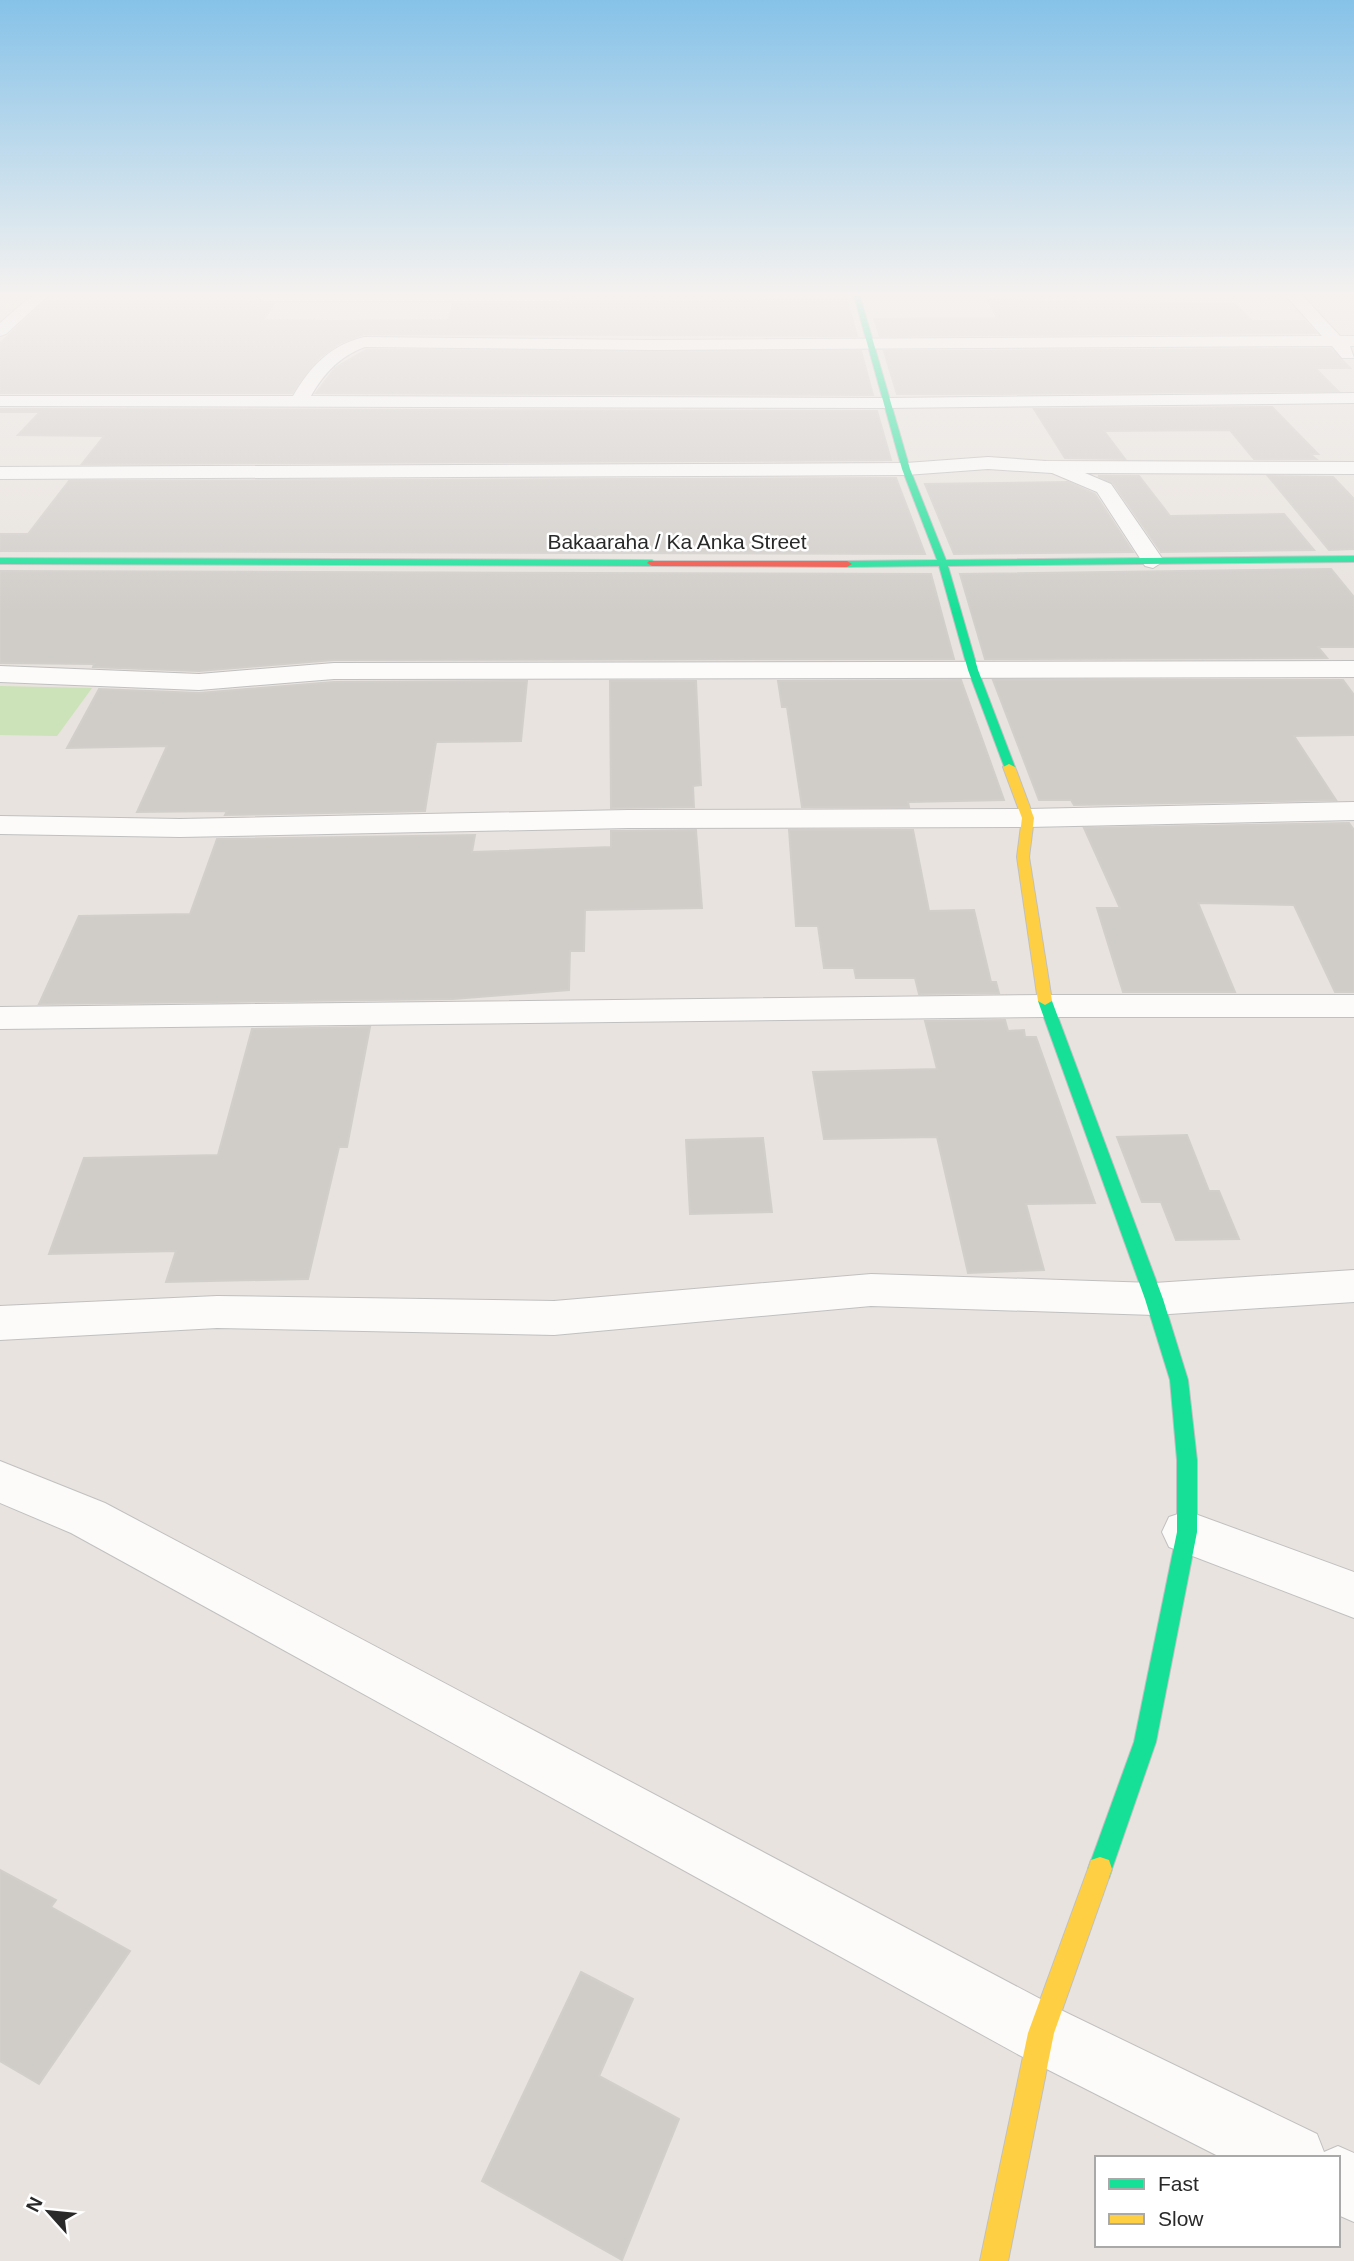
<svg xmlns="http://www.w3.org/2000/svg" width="1354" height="2261" font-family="Helvetica,sans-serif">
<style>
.green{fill:#cce2b8}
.building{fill:#d0cdc9;stroke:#d2cfcb;stroke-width:2}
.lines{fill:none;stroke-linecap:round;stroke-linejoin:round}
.street-casing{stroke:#c1c0c0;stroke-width:2}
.fast-casing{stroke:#c1c0c0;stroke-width:2}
.slow-casing{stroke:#c1c0c0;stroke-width:2}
.jam-casing{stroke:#c1c0c0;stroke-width:2}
.street{fill:#fcfbfa;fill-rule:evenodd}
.fast{fill:#16e098;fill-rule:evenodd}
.slow{fill:#ffcf43;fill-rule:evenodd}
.jam{fill:#f24e42;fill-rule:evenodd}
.labels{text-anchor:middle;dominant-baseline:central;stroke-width:5;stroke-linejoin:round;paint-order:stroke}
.far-street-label{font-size:21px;fill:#292929;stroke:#fff}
</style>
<rect width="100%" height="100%" fill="#e8e3de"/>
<path class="green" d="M0 686 92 688 57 736 0 735Z"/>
<g class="building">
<path d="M790 300H847L857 336 364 334 340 343 320 357 292 393H0V343L45 302H260L274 304 263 320 333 321 449 320 453 304Z"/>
<path d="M988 300 1235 304 1252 321H1305L1316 333 880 336 874 319 997 318Z"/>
<path d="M1331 349 1350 368H1315L1338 391 1000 394H897L884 351Z"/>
<path d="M366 350 861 351 873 395 316 393 335 368Z"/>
<path d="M1272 407 1318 454H1310L1316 459H1254L1230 430 1104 431 1125 459 1065 458 1034 409Z"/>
<path d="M0 409 877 411 891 460 82 464 104 436 18 435 40 412H0Z"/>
<path d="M1098 476H1139L1170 516 1284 514 1314 550 1161 552 1113 483Z"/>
<path d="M1268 476 1333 477 1354 499V549L1329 550Z"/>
<path d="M896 478 925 554 0 551V534H28L69 481Z"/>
<path d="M1068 482 1095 494 1133 552 954 554 925 484Z"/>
<path d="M1331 569 1354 597V647H1318L1327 658 985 659 960 574Z"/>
<path d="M0 571 931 574 954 659 334 660 199 671 93 667 94 664 0 663Z"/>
<path d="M961 680 1004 800 908 802 909 807H802L787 707H782L778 681Z"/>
<path d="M993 680H1343L1354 695V735L1294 736 1336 800 1074 805 1071 800H1039Z"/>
<path d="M527 681 521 741 436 742 425 811 225 815 227 811 137 812 167 746 67 748 99 689 199 693 334 682Z"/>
<path d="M610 681H696L701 785 693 786 694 807 611 808Z"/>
<path d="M1349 823 1354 830V992H1335L1294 905 1198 903 1235 992H1123L1097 908H1120L1084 828Z"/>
<path d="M696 830 702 908 585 910 584 951H570L569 990 453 999 39 1004 79 916 190 914 217 839 475 835 472 852 611 847V831Z"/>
<path d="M789 830H913L929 911 974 910 991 982H996L999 993 919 994 915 978H856L854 968H824L818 926H796Z"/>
<path d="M1005 1020 1008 1031 1024 1030 1025 1037H1036L1095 1203 1026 1204 1044 1270 968 1273 937 1137 824 1139 813 1072 937 1069 925 1021Z"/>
<path d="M370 1027 347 1147H339L308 1279 166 1282 176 1251 49 1254 84 1158 218 1155 252 1029Z"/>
<path d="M1187 1135 1209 1191H1219L1239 1239 1176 1240 1161 1202H1142L1117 1137Z"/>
<path d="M763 1138 772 1212 690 1214 686 1140Z"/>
<path d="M0 1870 56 1900 51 1907 130 1951 39 2084 0 2061Z"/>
<path d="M581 1972 633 1999 599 2076 679 2119 622 2260 482 2181Z"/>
</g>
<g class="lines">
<defs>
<g id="street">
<path d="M31 296H48L6 334 0 336V323Z"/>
<path d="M256 296H568L560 301H264Z"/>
<path d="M1286 296H1303L1340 336H1354V346H1350L1354 358H1342L1332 346 653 350 365 347C340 356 324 373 311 396L887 398 1354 393V403L887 408 0 406V396H293C310 367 330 345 364 337L653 340 1322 336Z"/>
<path d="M988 457 1046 461 1354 462V474L1085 473 1111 484 1164 561 1153 568 1145 566 1097 492 1052 473 988 469 906 475 0 479V467L906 463Z"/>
<path d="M1354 661V677L334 679 199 690 0 682V666L199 674 334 663Z"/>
<path d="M1354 802V820L1028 827 628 828 180 837 0 834V816L180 819 628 810 1028 809Z"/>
<path d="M1046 995H1354V1017H1046L0 1029V1007Z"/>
<path d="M1354 1270V1302L1154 1315 871 1306 554 1335 217 1328 0 1340V1306L217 1296 554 1301 871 1274 1154 1283Z"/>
<path d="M0 1461 105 1503 1063 2011 1317 2134 1324 2152 1338 2146 1354 2153V2222L1338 2215V2158H1222L1019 2055 71 1533 0 1503Z"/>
<path d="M1187 1511 1354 1572V1618L1169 1547 1162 1532 1169 1517Z"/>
</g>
<g id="fast">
<path d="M854 296H860L910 469 946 560 1354 556V562L948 566 978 670 1015 767 1013 769H1005L968 670 939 566 847 567 842 564 847 561 937 560 902 469Z"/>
<path d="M0 558 652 560 657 563 652 566 0 564Z"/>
<path d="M1045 997 1052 1001 1163 1299 1188 1380 1197 1460V1532L1156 1742 1112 1869 1109 1878 1100 1881 1091 1878 1088 1869 1134 1742 1177 1532V1460L1170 1380 1145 1299 1038 1001Z"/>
</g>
<g id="slow">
<path d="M1009 764 1015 767 1034 818 1029 857 1052 1001 1045 1005 1038 1001 1017 857 1022 818 1003 767Z"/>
<path d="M1100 1857 1109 1860 1112 1869 1054 2033 1008 2261H980L1028 2033 1088 1869 1091 1860Z"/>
</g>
<path id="jam" d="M649 561H847L852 564 847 567 652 566 647 563Z"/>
</defs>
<use href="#street" class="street-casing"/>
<use href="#fast" class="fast-casing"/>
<use href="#slow" class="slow-casing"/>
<use href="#jam" class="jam-casing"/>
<use href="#street" class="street"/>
<use href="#fast" class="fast"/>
<use href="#slow" class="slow"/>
<use href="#jam" class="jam"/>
</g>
<linearGradient id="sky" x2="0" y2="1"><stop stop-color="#86c2e8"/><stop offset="0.48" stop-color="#f5f2f0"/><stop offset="1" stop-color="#f5f2f0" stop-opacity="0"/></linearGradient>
<rect width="1354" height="613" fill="url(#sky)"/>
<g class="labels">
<g class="far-street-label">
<text x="677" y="541">Bakaaraha / Ka Anka Street</text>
</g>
</g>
<rect x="1095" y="2156" width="245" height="91" fill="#ffffff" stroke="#a9a9a9" stroke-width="2"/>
<rect x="1109" y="2179" width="35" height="10" fill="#16e098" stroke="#a9a9a9" stroke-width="2"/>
<text x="1158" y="2191" font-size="21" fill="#292929">Fast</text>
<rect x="1109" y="2214" width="35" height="10" fill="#ffcf43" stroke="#a9a9a9" stroke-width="2"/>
<text x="1158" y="2226" font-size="21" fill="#292929">Slow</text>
<g transform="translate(49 2212) rotate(297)" stroke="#ffffff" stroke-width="5" paint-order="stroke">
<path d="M0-5L12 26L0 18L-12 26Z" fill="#292929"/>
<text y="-10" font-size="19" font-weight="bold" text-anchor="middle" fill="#292929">N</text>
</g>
</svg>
